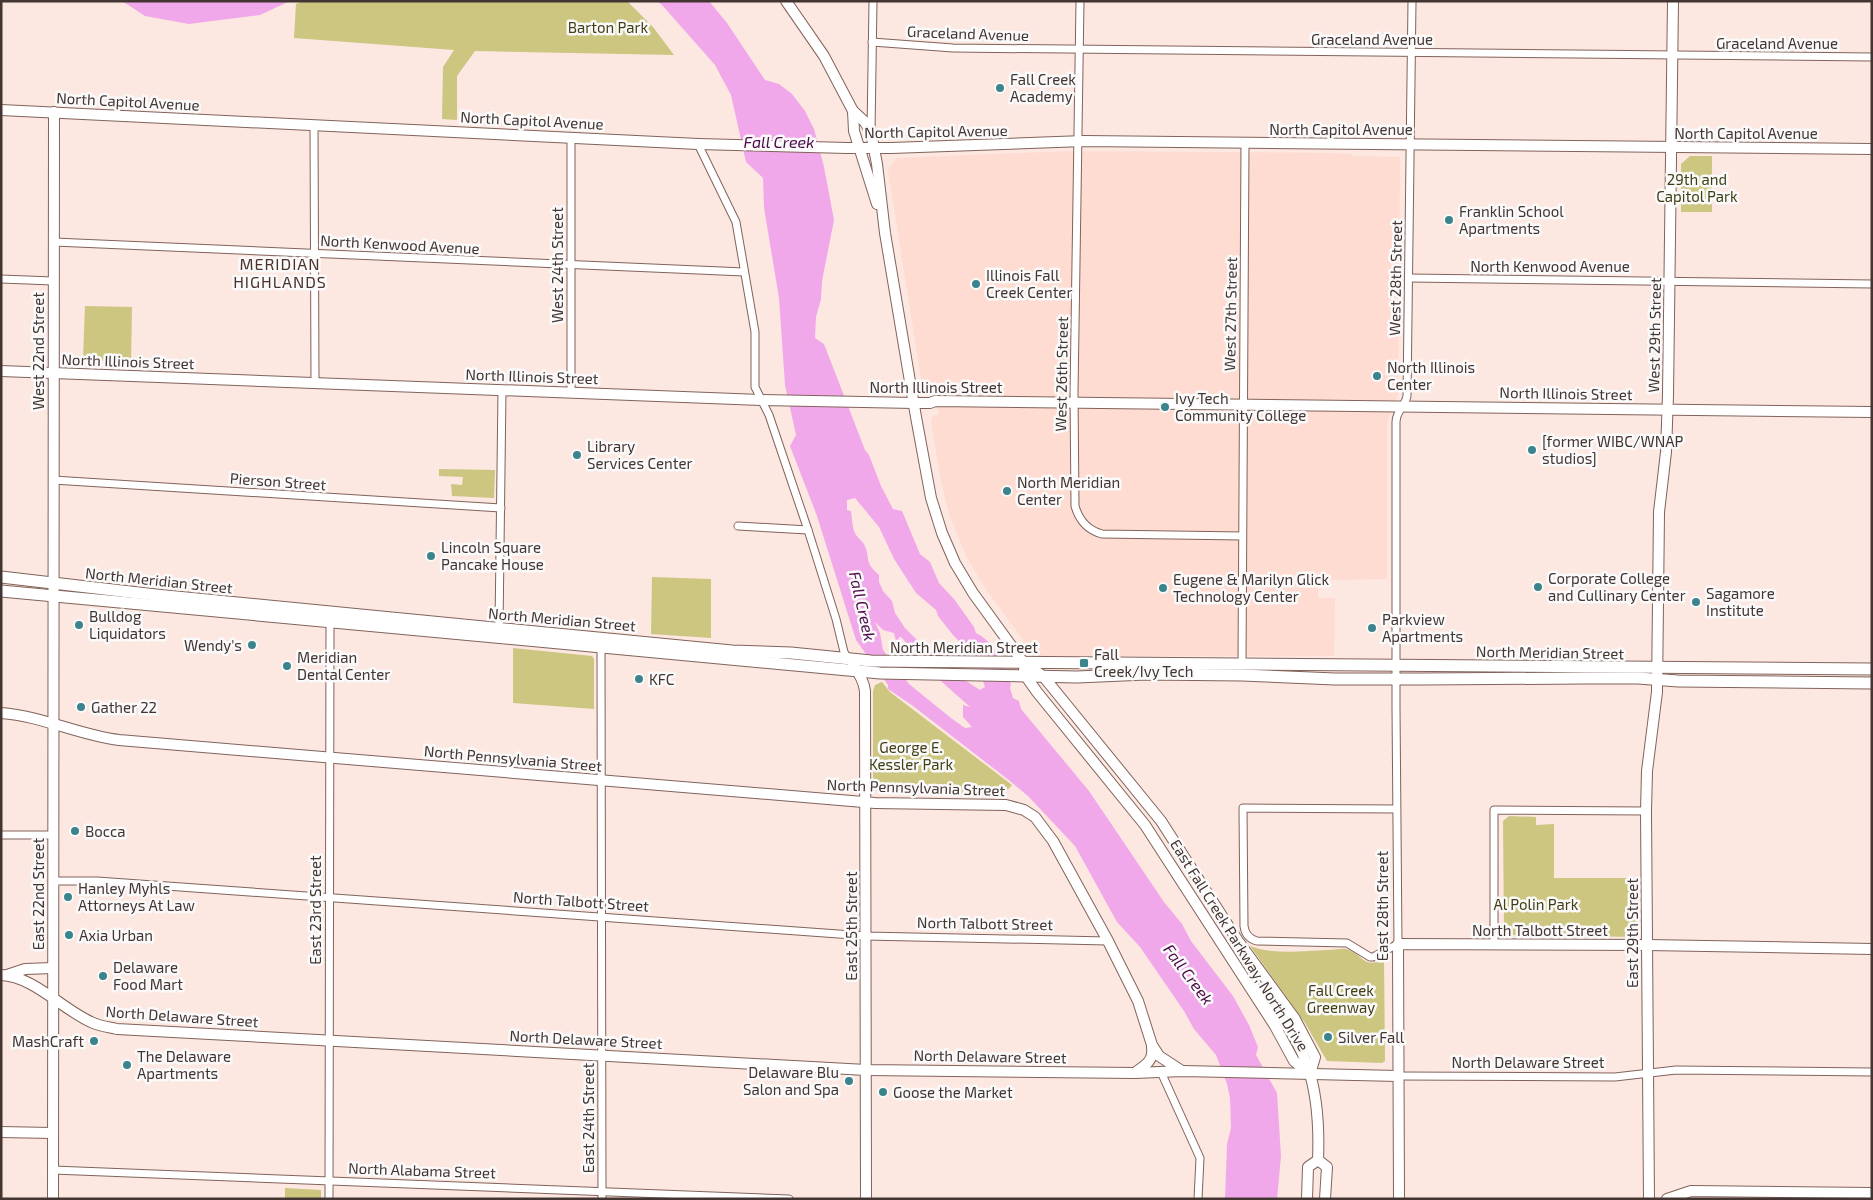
<svg xmlns="http://www.w3.org/2000/svg" width="1873" height="1200" font-family="'Exo 2',sans-serif">
<style>
.built{fill:#fedcd1}
.green{fill:#ccc680}
.water{fill:#f1a8ea;fill-rule:evenodd}
.lines{fill:none;stroke-linecap:round;stroke-linejoin:round}
.street-casing{stroke:#81635a;stroke-width:9}
.secondary-casing{stroke:#81635a;stroke-width:12}
.primary-casing{stroke:#81635a;stroke-width:13}
.street{stroke:#fff;stroke-width:7}
.secondary{stroke:#fff;stroke-width:10}
.primary{stroke:#fff;stroke-width:11}
.poi-dot{fill:#3c848b;stroke:#fafafa;stroke-width:2}
.labels{text-anchor:middle;dominant-baseline:central;stroke-width:5;stroke-linejoin:round;paint-order:stroke}
.park-label{font-size:15px;fill:#423e14;stroke:#fafafa}
.street-label{font-size:15px;fill:#433531;stroke:#fafafa}
.poi-label{font-size:15px;fill:#433531;stroke:#fafafa;text-anchor:start}
.water-label{font-size:16px;font-style:italic;fill:#4c0b49;stroke:#fafafa}
.neighbourhood-label{font-size:16px;letter-spacing:1px;fill:#4d322a;stroke:#fafafa}
</style>
<rect width="100%" height="100%" fill="#fde7e1"/>
<path class="built" d="M1070 151 1331 153 1352 154V156L1400 157 1398 395 1387 422V579L1321 580 1320 587H1318V598H1335L1334 656H1038L1027 645 987 591 966 556 949 514 941 482 931 420 933 416 939 414 933 391H928L922 385 888 170 896 158Z"/>
<g class="green">
<path d="M303 1H627L653 27 674 55 475 51 457 76V120L442 119 443 67 454 50 294 38 296 4Z"/>
<path d="M1690 156H1712V212H1681V164Z"/>
<path d="M85 306 132 307 131 362 83 360Z"/>
<path d="M439 469 495 470 494 498 452 496 451 484 462 485 463 477 439 476Z"/>
<path d="M652 577 711 579V638L651 634Z"/>
<path d="M513 648 592 656 594 659V709L513 703Z"/>
<path d="M882 682 890 692 1012 785 1003 795 906 794 875 790 873 786V691L875 685Z"/>
<path d="M1509 816 1536 817V825L1554 824V878H1636L1637 933 1636 937 1508 935 1504 931 1503 821Z"/>
<path d="M1250 946C1274 955 1302 951 1327 950 1333 950 1341 948 1346 949 1363 953 1362 970 1384 959L1385 1061 1382 1063 1327 1061 1305 1023Z"/>
<path d="M285 1188 321 1190V1199H285Z"/>
</g>
<g class="water">
<path d="M122 1H290L260 15 189 24 145 16Z"/>
<path d="M657 1H709L727 23 765 80 779 84 792 94 805 111 814 129 824 167 834 220 822 281 821 299 816 317 815 338 824 344 865 450 869 455 881 486 893 509 902 511 920 554 930 562 939 583 954 599 974 627 976 633C996 643 1003 665 1011 684L1010 688 1013 698 1019 701 1021 709 1089 791 1164 902 1182 924 1191 941 1233 996 1249 1025 1258 1047 1256 1055 1277 1093 1281 1156 1277 1199H1225L1227 1144 1231 1128 1230 1098 1227 1084 1216 1055 1194 1029 1184 1011 1140 947 1117 922 1075 846 1028 796 1010 781 913 706 888 689V685L856 640 817 516 790 446 796 435 785 385 779 298 764 208 763 178 746 162 731 95 715 65 662 5ZM855 498 879 527 894 559 916 593 936 610 938 616 953 635 969 651 977 663 985 687 980 690 957 675 945 662 924 647 905 628 895 613 892 601 883 591 879 582V575C863 561 871 558 864 544 862 541 858 538 856 535 852 528 852 518 851 511L847 510V500ZM875 622 883 630 894 633 896 641 900 643 899 637H901L942 682 970 707 963 705V717L972 727 965 728 951 718 909 684 883 650 880 633Z"/>
</g>
<g class="lines">
<defs>
<g id="street">
<path d="M1080 1 1074 393 1075 506C1079 520 1087 530 1102 534L1242 536"/>
<path d="M872 42 953 48 1872 57"/>
<path d="M314 125 315 383"/>
<path d="M871 132 873 1"/>
<path d="M698 144 736 222 755 332V387L769 415 808 530 836 619 844 652 848 659"/>
<path d="M54 242 744 272"/>
<path d="M1409 278 1872 284"/>
<path d="M1 279 53 281"/>
<path d="M571 392V137"/>
<path d="M53 480 501 508"/>
<path d="M738 526 808 530"/>
<path d="M499 628 502 390"/>
<path d="M601 648 602 1199"/>
<path d="M1242 664 1245 143"/>
<path d="M1397 809 1243 808 1244 926C1245 934 1249 939 1257 941L1347 943 1370 957H1373L1398 944 1396 707V422C1396 411 1405 407 1407 396L1412 1"/>
<path d="M1 835H53"/>
<path d="M53 881H97L866 936 1108 941"/>
<path d="M1494 944V810L1646 811"/>
<path d="M1161 1072 1200 1158 1198 1199"/>
<path d="M1398 1076 1615 1077 1676 1070 1872 1072"/>
<path d="M53 1170 789 1199"/>
<path d="M329 1199 330 622"/>
</g>
<g id="secondary">
<path d="M786 1 824 56 853 111 865 122 871 133 877 164 885 233 916 417 931 498 942 533 955 563 973 593 1023 662 1043 676 1161 821 1238 941 1295 1019 1315 1057 1310 1074"/>
<path d="M1 110 698 144 847 148H891L1084 141 1872 149"/>
<path d="M853 111 854 131 877 204"/>
<path d="M1 371 761 400 914 403H930L935 401 1872 412"/>
<path d="M853 665C859 673 864 682 865 691L866 1199"/>
<path d="M1024 670 1025 675 1037 692 1145 825 1275 1026 1294 1061 1310 1074"/>
<path d="M1 713C42 716 79 735 119 740L875 803 1006 805 1024 810 1035 817 1053 841 1108 941 1138 1001 1152 1045 1159 1056 1182 1071"/>
<path d="M1 975C33 976 62 1009 91 1022 99 1026 108 1027 117 1029L866 1070 1135 1073 1183 1071 1398 1076"/>
<path d="M7 975 25 969 53 968"/>
<path d="M1254 987C1308 1039 1321 1087 1318 1160"/>
<path d="M1136 1072C1146 1065 1154 1060 1152 1047"/>
<path d="M1 1132 52 1133"/>
<path d="M1318 1160 1327 1167 1325 1199"/>
<path d="M53 1199 54 112"/>
<path d="M1307 1199 1308 1167 1318 1160"/>
<path d="M1399 1199 1398 944 1647 945 1872 949"/>
<path d="M1649 1199 1646 811 1647 771 1657 692 1659 512 1666 452 1668 395 1673 1"/>
<path d="M1667 1199 1691 1191 1872 1193"/>
</g>
<g id="primary">
<path d="M1 577 156 595 732 651 791 653 871 661 1872 669"/>
<path d="M1 591 880 673 1077 677 1146 674 1242 675 1335 679H1422L1586 678H1638L1678 681 1872 683"/>
</g>
</defs>
<use href="#street" class="street-casing"/>
<use href="#secondary" class="secondary-casing"/>
<use href="#primary" class="primary-casing"/>
<use href="#street" class="street"/>
<use href="#secondary" class="secondary"/>
<use href="#primary" class="primary"/>
</g>
<g class="poi-dot">
<circle cx="1000" cy="88" r="5"/>
<circle cx="1449" cy="220" r="5"/>
<circle cx="976" cy="284" r="5"/>
<circle cx="1377" cy="376" r="5"/>
<circle cx="1165" cy="407" r="5"/>
<circle cx="1532" cy="450" r="5"/>
<circle cx="577" cy="455" r="5"/>
<circle cx="1007" cy="491" r="5"/>
<circle cx="431" cy="556" r="5"/>
<circle cx="1538" cy="587" r="5"/>
<circle cx="1163" cy="588" r="5"/>
<circle cx="1696" cy="602" r="5"/>
<circle cx="79" cy="625" r="5"/>
<circle cx="1372" cy="628" r="5"/>
<circle cx="252" cy="645" r="5"/>
<rect x="1079" y="658" width="10" height="10" rx="2.5"/>
<circle cx="287" cy="666" r="5"/>
<circle cx="639" cy="679" r="5"/>
<circle cx="81" cy="707" r="5"/>
<circle cx="75" cy="831" r="5"/>
<circle cx="68" cy="897" r="5"/>
<circle cx="69" cy="935" r="5"/>
<circle cx="103" cy="976" r="5"/>
<circle cx="1328" cy="1037" r="5"/>
<circle cx="94" cy="1041" r="5"/>
<circle cx="127" cy="1065" r="5"/>
<circle cx="849" cy="1081" r="5"/>
<circle cx="883" cy="1092" r="5"/>
</g>
<g class="labels">
<g class="park-label">
<text x="608" y="27">Barton Park</text>
<text x="1697" y="179">29th and<tspan x="1697" dy="17">Capitol Park</tspan></text>
<text x="911" y="747">George E.<tspan x="911" dy="17">Kessler Park</tspan></text>
<text x="1536" y="904">Al Polin Park</text>
<text x="1341" y="990">Fall Creek<tspan x="1341" dy="17">Greenway</tspan></text>
</g>
<g class="street-label">
<text transform="translate(968 33) rotate(2)">Graceland Avenue</text>
<text x="1372" y="39">Graceland Avenue</text>
<text x="1777" y="43">Graceland Avenue</text>
<text transform="translate(128 101) rotate(3)">North Capitol Avenue</text>
<text transform="translate(532 120) rotate(3)">North Capitol Avenue</text>
<text x="1341" y="129">North Capitol Avenue</text>
<text transform="translate(936 131) rotate(-1)">North Capitol Avenue</text>
<text x="1746" y="133">North Capitol Avenue</text>
<text transform="translate(400 244) rotate(3)">North Kenwood Avenue</text>
<text transform="translate(557 265) rotate(-90)">West 24th Street</text>
<text x="1550" y="266">North Kenwood Avenue</text>
<text transform="translate(1395 278) rotate(-89)">West 28th Street</text>
<text transform="translate(1230 314) rotate(-89)">West 27th Street</text>
<text transform="translate(1654 335) rotate(-89)">West 29th Street</text>
<text transform="translate(38 351) rotate(-90)">West 22nd Street</text>
<text transform="translate(128 361) rotate(2)">North Illinois Street</text>
<text transform="translate(1061 374) rotate(-89)">West 26th Street</text>
<text transform="translate(532 376) rotate(2)">North Illinois Street</text>
<text x="936" y="387">North Illinois Street</text>
<text transform="translate(1566 393) rotate(1)">North Illinois Street</text>
<text transform="translate(278 481) rotate(4)">Pierson Street</text>
<text transform="translate(159 580) rotate(6)">North Meridian Street</text>
<text transform="translate(562 619) rotate(5)">North Meridian Street</text>
<text x="964" y="647">North Meridian Street</text>
<text transform="translate(1550 652) rotate(1)">North Meridian Street</text>
<text transform="translate(513 758) rotate(5)">North Pennsylvania Street</text>
<text transform="translate(916 787) rotate(2)">North Pennsylvania Street</text>
<text transform="translate(38 894) rotate(-90)">East 22nd Street</text>
<text transform="translate(581 901) rotate(4)">North Talbott Street</text>
<text transform="translate(1382 906) rotate(-90)">East 28th Street</text>
<text transform="translate(315 910) rotate(-90)">East 23rd Street</text>
<text transform="translate(985 923) rotate(1)">North Talbott Street</text>
<text transform="translate(851 926) rotate(-90)">East 25th Street</text>
<text x="1540" y="930">North Talbott Street</text>
<text transform="translate(1632 933) rotate(-90)">East 29th Street</text>
<text transform="translate(1240 945) rotate(58)">East Fall Creek Parkway, North Drive</text>
<text transform="translate(182 1016) rotate(4)">North Delaware Street</text>
<text transform="translate(586 1039) rotate(3)">North Delaware Street</text>
<text transform="translate(990 1056) rotate(1)">North Delaware Street</text>
<text x="1528" y="1062">North Delaware Street</text>
<text transform="translate(588 1118) rotate(-90)">East 24th Street</text>
<text transform="translate(422 1170) rotate(2)">North Alabama Street</text>
</g>
<g class="poi-label">
<text x="1010" y="79">Fall Creek<tspan x="1010" dy="17">Academy</tspan></text>
<text x="1459" y="211">Franklin School<tspan x="1459" dy="17">Apartments</tspan></text>
<text x="986" y="275">Illinois Fall<tspan x="986" dy="17">Creek Center</tspan></text>
<text x="1387" y="367">North Illinois<tspan x="1387" dy="17">Center</tspan></text>
<text x="1175" y="398">Ivy Tech<tspan x="1175" dy="17">Community College</tspan></text>
<text x="1542" y="441">[former WIBC/WNAP<tspan x="1542" dy="17">studios]</tspan></text>
<text x="587" y="446">Library<tspan x="587" dy="17">Services Center</tspan></text>
<text x="1017" y="482">North Meridian<tspan x="1017" dy="17">Center</tspan></text>
<text x="441" y="547">Lincoln Square<tspan x="441" dy="17">Pancake House</tspan></text>
<text x="1548" y="578">Corporate College<tspan x="1548" dy="17">and Cullinary Center</tspan></text>
<text x="1173" y="579">Eugene &amp; Marilyn Glick<tspan x="1173" dy="17">Technology Center</tspan></text>
<text x="1706" y="593">Sagamore<tspan x="1706" dy="17">Institute</tspan></text>
<text x="89" y="616">Bulldog<tspan x="89" dy="17">Liquidators</tspan></text>
<text x="1382" y="619">Parkview<tspan x="1382" dy="17">Apartments</tspan></text>
<text x="242" y="645" text-anchor="end">Wendy's</text>
<text x="1094" y="654">Fall<tspan x="1094" dy="17">Creek/Ivy Tech</tspan></text>
<text x="297" y="657">Meridian<tspan x="297" dy="17">Dental Center</tspan></text>
<text x="649" y="679">KFC</text>
<text x="91" y="707">Gather 22</text>
<text x="85" y="831">Bocca</text>
<text x="78" y="888">Hanley Myhls<tspan x="78" dy="17">Attorneys At Law</tspan></text>
<text x="79" y="935">Axia Urban</text>
<text x="113" y="967">Delaware<tspan x="113" dy="17">Food Mart</tspan></text>
<text x="1338" y="1037">Silver Fall</text>
<text x="84" y="1041" text-anchor="end">MashCraft</text>
<text x="137" y="1056">The Delaware<tspan x="137" dy="17">Apartments</tspan></text>
<text x="839" y="1072" text-anchor="end">Delaware Blu<tspan x="839" dy="17">Salon and Spa</tspan></text>
<text x="893" y="1092">Goose the Market</text>
</g>
<g class="water-label">
<text x="779" y="141">Fall Creek</text>
<text transform="translate(863 606) rotate(77)">Fall Creek</text>
<text transform="translate(1189 974) rotate(53)">Fall Creek</text>
</g>
<g class="neighbourhood-label">
<text x="280" y="263">MERIDIAN<tspan x="280" dy="18">HIGHLANDS</tspan></text>
</g>
</g>
<rect width="1873" height="1200" fill="none" stroke="#433531" stroke-width="5"/>
</svg>
